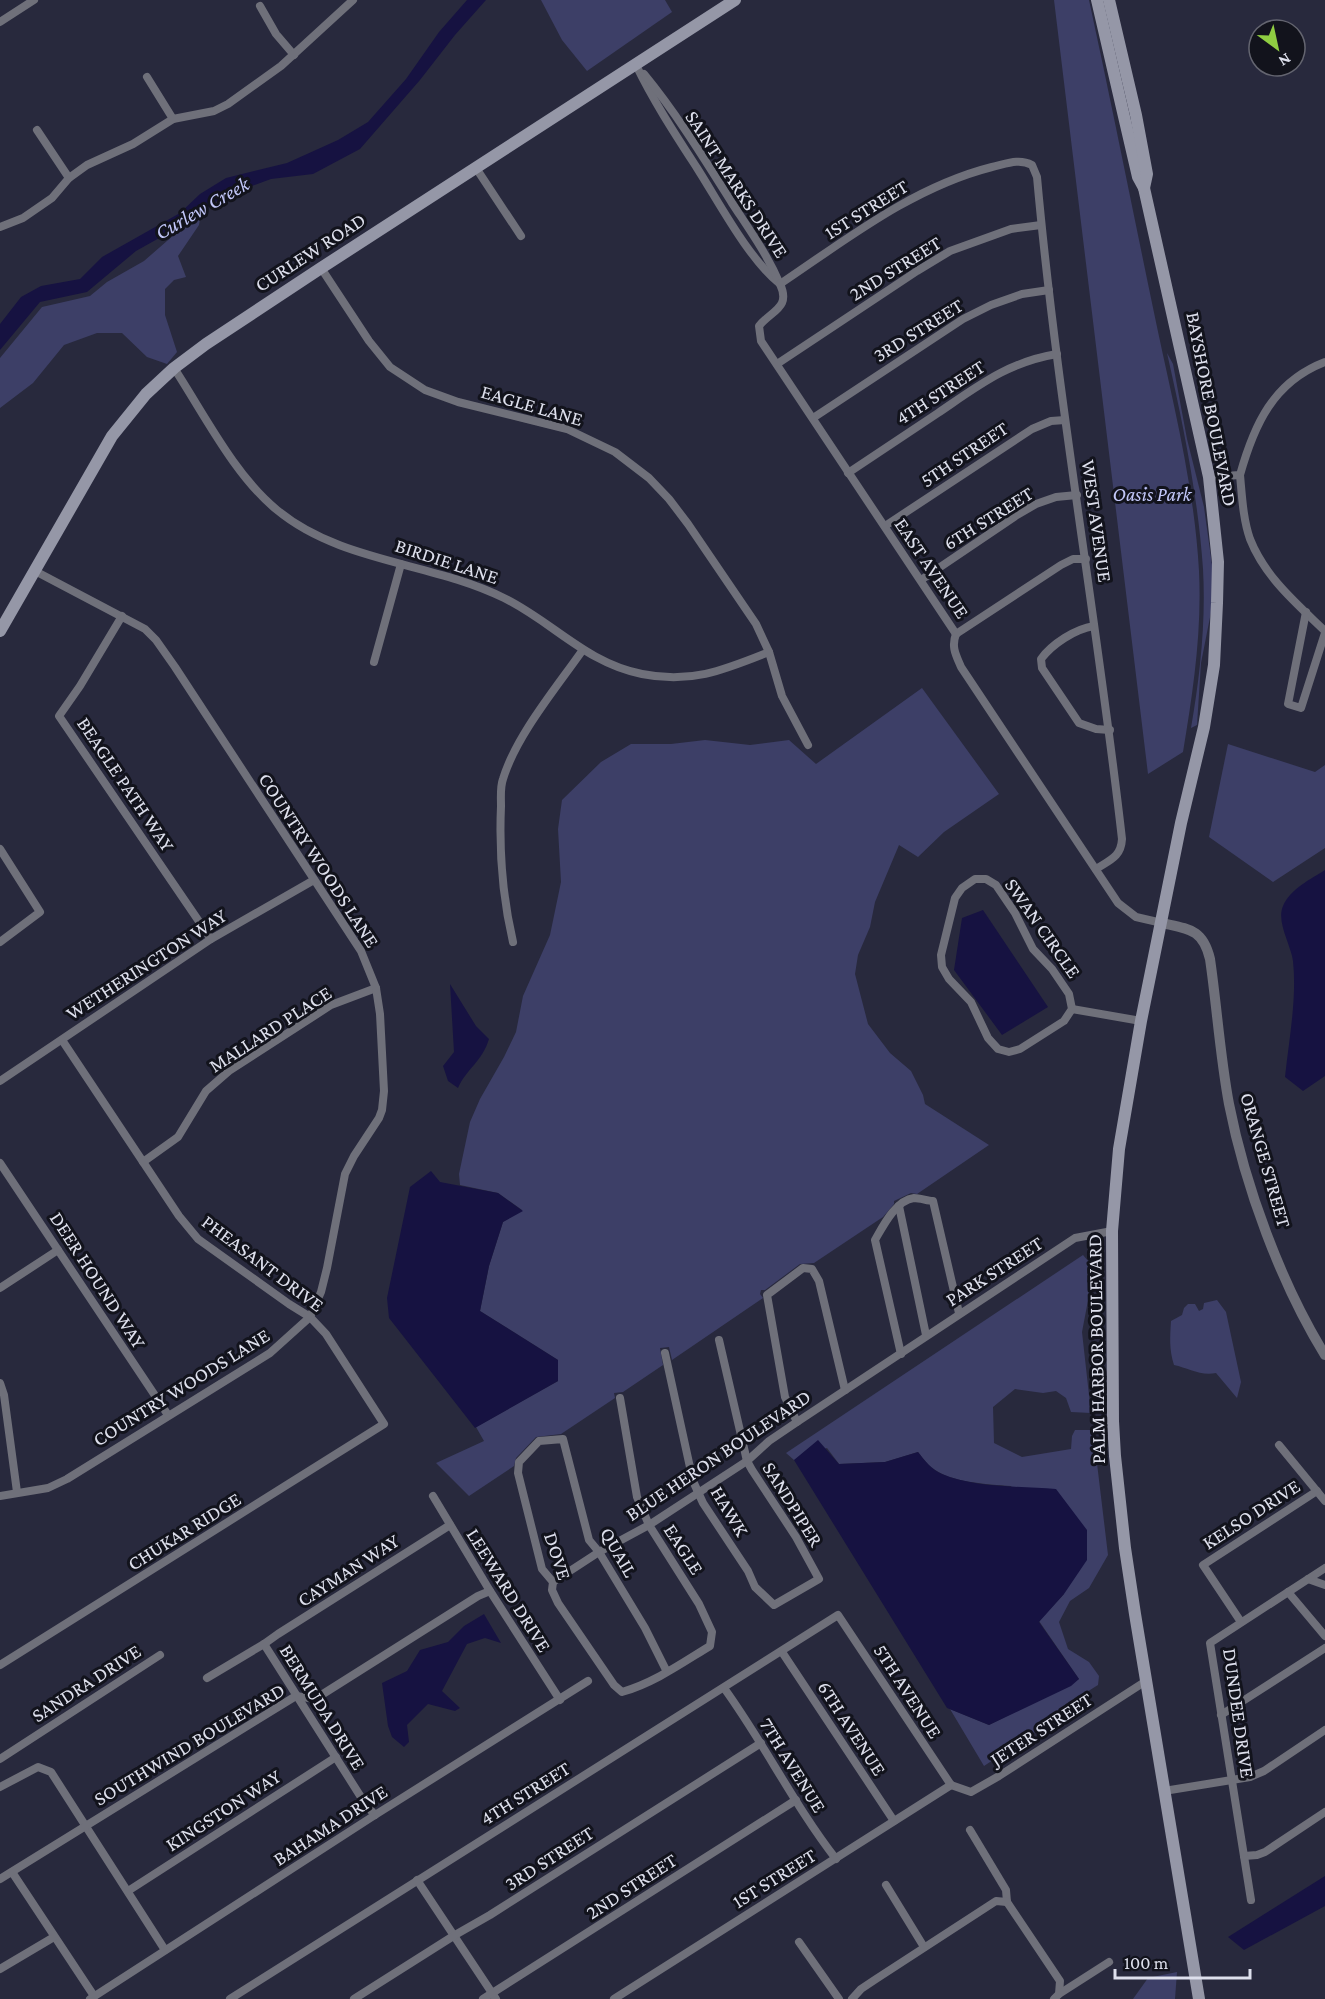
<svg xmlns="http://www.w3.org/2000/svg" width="1325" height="1999" font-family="'Crimson Pro',serif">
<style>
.green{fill:#3d3f67}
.water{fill:#161241}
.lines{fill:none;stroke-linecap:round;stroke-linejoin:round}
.minor{stroke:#6f707a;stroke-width:8}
.tertiary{stroke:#6f707a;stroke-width:10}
.secondary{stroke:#9597a7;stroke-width:12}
.labels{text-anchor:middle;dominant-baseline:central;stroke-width:6;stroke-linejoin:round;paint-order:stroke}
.street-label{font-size:20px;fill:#dee0ed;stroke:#12131c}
.park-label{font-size:20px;font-style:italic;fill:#c2c7f8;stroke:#12131c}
.water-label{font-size:21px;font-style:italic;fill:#c1c6f8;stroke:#12131c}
</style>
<rect width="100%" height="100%" fill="#28293d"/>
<g class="green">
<path d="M541 0H665L672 12 587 71 562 40Z"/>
<path d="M1054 0H1089C1111 101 1131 202 1152 303 1170 392 1194 480 1199 571 1202 632 1193 692 1183 752L1148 774Z"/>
<path d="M200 219 199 225 178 256 186 277 174 280 165 289V315L177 352 167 364 147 357 122 333H97L64 345 33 383 0 408V358L42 307 90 296 107 282 144 261 175 234Z"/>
<path d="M1167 353 1173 364 1187 439 1204 507 1213 572V602L1201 663 1197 725 1191 728C1200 676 1206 622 1203 569 1198 496 1183 424 1167 353Z"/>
<path d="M922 688 999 794 944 832 918 857 899 845 875 902 870 927 858 955 855 974 868 1024 890 1053 911 1071 923 1095 925 1104 989 1145 917 1194 911 1193 894 1201V1204L883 1217 814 1263 800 1264 765 1290H761L760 1294 763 1298 672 1360 669 1347 660 1348 663 1365 623 1392 614 1393 615 1398 561 1434 536 1437 516 1458 514 1466 469 1496 436 1463 484 1441 476 1427 558 1381V1360L480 1311 489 1266 503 1222 522 1210 498 1193 460 1185 459 1174 470 1122 480 1099 504 1057 516 1032 523 996 550 935 561 882 558 829 562 800 601 762 631 744H671L705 740 750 745 789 740 816 764Z"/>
<path d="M1228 744 1315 772 1325 765V848L1273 882 1209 837Z"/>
<path d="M1083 1255 1089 1262 1090 1290 1082 1332 1091 1413 1071 1412 1066 1398 1056 1391 1043 1393 1015 1389 993 1407 994 1443 1022 1457 1071 1449 1072 1436 1075 1430H1093L1108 1555 1089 1588 1070 1601 1059 1622 1068 1649 1089 1662 1099 1676 1098 1685 1082 1695 1085 1699 984 1766 950 1709 989 1725 1079 1679 1039 1621 1064 1594 1011 1486C987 1484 950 1483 931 1467 926 1463 922 1457 918 1452L885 1462 839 1464 827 1448 794 1460 786 1453Z"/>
<path d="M1217 1300 1226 1312 1241 1382 1237 1398 1216 1373C1200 1376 1188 1368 1174 1365 1169 1349 1170 1337 1171 1321L1182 1315 1184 1308 1188 1304H1195L1199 1311 1203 1309 1204 1303Z"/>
<path d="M1177 1972 1175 1999H1133L1148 1978Z"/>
</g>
<g class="water">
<path d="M467 0H486L455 35 420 80 360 149 313 174 271 179 224 196 186 223 136 251 87 292 40 302 0 350V324L21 297 41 286 80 279 102 257 180 213 200 194 226 178 287 163 338 140 368 122 406 79 439 32Z"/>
<path d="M1325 870V1076L1303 1091 1285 1077C1289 1039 1297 999 1293 961 1291 945 1276 922 1283 906 1290 889 1311 879 1325 870Z"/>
<path d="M983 910 1048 1007 1002 1035 954 970 962 918Z"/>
<path d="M450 984 476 1026 489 1039C482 1062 467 1068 458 1088L448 1081 443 1066 454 1052Z"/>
<path d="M431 1171 440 1182 498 1193 523 1211 503 1222 489 1266 480 1311 558 1360V1381L475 1428 389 1318 387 1298 410 1187Z"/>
<path d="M818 1440 839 1464 885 1462 918 1452C925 1461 931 1469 942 1474 975 1488 1021 1486 1056 1489L1087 1530V1560L1064 1594 1039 1622 1079 1679 1071 1686 989 1725 947 1708 794 1460Z"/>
<path d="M484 1614 501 1643 485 1638 467 1644 442 1691 460 1708 455 1711 428 1704 407 1725 409 1742 404 1747 392 1737 388 1726 382 1683 407 1671 420 1650 448 1642 464 1626Z"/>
<path d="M1325 1876V1906L1244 1950 1228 1937Z"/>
</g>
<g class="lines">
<g class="minor">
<path d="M260 6 276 34 294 55"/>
<path d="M0 22 34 0"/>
<path d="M636 65C654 102 675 134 697 168 720 204 748 258 780 284"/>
<path d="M644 74C677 114 705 160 732 203 749 229 767 254 779 282"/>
<path d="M147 77 173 119"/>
<path d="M37 130 69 178"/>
<path d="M476 168 521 236"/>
<path d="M0 227 23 218 52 198 69 178 87 165 133 144 173 119 214 111 228 104 281 66 353 0"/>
<path d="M321 268 369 341 390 367 425 390 458 402 567 429 615 452 649 478 669 499 688 524 756 624 769 652 782 696 808 745"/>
<path d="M777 364 917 271 950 251 1011 229 1041 225"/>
<path d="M174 368C204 414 235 476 277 510 341 563 432 562 504 598 553 622 586 663 642 674 691 684 724 670 769 652"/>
<path d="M813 418 963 319 991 305 1022 294 1049 290"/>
<path d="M848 473C878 453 908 433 938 413 978 386 1008 362 1057 354"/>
<path d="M1240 475C1242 496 1243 519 1250 539 1265 577 1296 603 1325 631"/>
<path d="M1209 477 1240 475C1254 425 1273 382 1325 362"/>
<path d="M885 526 1032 429 1051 421 1065 420"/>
<path d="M921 580 1017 515 1036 504 1056 497 1077 495"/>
<path d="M1306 612 1288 704 1301 708 1325 633"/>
<path d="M122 616 80 686 59 716 211 939"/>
<path d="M1094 626C1075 629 1052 644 1041 659L1042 668 1079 723 1096 729 1110 730"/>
<path d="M956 634 761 341 759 326C772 310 791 308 780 284 847 239 913 187 992 167 1006 164 1019 158 1032 165L1037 177C1057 399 1097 618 1122 839 1121 857 1110 860 1096 869"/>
<path d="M956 634C951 647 956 655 961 667L1118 903 1136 917 1162 923"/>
<path d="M956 634 1061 565 1073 559H1086"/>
<path d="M374 662 401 564"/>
<path d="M0 849 40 912 0 942"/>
<path d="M975 879H986L996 885 1015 913 1033 949 1052 969 1069 994 1072 1009 1064 1021 1020 1049 1009 1052 998 1049 988 1038 971 1002 949 979 942 967 941 955 955 898 962 888Z"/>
<path d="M513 942C503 899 499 851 501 806 501 797 500 787 503 779 516 736 556 688 582 651"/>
<path d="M1072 1009 1141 1021"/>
<path d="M0 1081 211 939 314 880"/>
<path d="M143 1162 178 1137 206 1091 229 1071 331 1005 376 988"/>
<path d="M0 1163 168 1415"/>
<path d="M899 1206 926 1335"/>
<path d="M0 1288 58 1250"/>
<path d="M665 1353 693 1481 703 1503 748 1571 755 1587 774 1605 819 1579 796 1537 752 1470 747 1461 719 1340"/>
<path d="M901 1354 875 1240C883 1226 896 1200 914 1198 920 1198 928 1201 933 1201L959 1313"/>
<path d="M0 1383 4 1395 17 1492"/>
<path d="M620 1398 637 1497 649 1525 699 1604 712 1632 710 1646C682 1663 654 1683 622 1692L614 1685 558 1603 552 1590 553 1582 542 1569 518 1473 519 1462 539 1441 563 1439 589 1540 599 1552 645 1628 667 1672"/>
<path d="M797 1422 785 1397 767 1295 803 1268 812 1269 819 1281 845 1390"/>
<path d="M1279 1445 1325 1501"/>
<path d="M0 1496 48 1488 67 1479 270 1353 310 1317 321 1292 327 1268 345 1174 354 1156 379 1118 382 1110 384 1091 380 1014 376 988 361 951 175 667 156 640 145 629 35 571"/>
<path d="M433 1496 490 1591 560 1700"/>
<path d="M1308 1579 1325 1585"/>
<path d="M553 1582 599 1552 649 1525 747 1461 769 1441 797 1422 1075 1238 1112 1231"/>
<path d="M1288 1592 1325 1636"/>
<path d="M1241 1622 1203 1565 1317 1491"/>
<path d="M264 1644 366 1805 375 1815"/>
<path d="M782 1652 894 1821"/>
<path d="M0 1665 384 1424 326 1334 310 1317 289 1304 198 1239 179 1216 62 1040"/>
<path d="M207 1678 264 1644 278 1634 450 1525"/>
<path d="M724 1688C764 1743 794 1805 836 1859"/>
<path d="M1221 1715 1325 1648"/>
<path d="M0 1759 160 1655"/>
<path d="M951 1785 971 1792 999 1776 1146 1681"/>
<path d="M0 1787 38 1767 51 1772 165 1950"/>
<path d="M1164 1791 1250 1777 1264 1771 1325 1730"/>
<path d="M970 1830 1006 1890 1007 1902 1060 1981 1059 1994 1054 1999"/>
<path d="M1244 1856 1257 1855 1265 1852 1325 1812"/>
<path d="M12 1872 94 1996"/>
<path d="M0 1879 291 1699 296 1696 315 1699 478 1596 490 1591"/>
<path d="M417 1880 496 1999"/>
<path d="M886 1885 924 1947"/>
<path d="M128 1891 336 1757"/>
<path d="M1251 1900 1210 1643 1325 1568"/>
<path d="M799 1942 839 1999"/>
<path d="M0 1969 54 1937"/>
<path d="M1059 1994 1109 1962"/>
<path d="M90 1999 375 1815 588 1681"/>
<path d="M230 1999 838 1615 951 1785"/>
<path d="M354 1999 455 1935 490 1915 761 1743"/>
<path d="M483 1999 796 1800"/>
<path d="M614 1999 951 1785"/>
<path d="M852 1999 861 1989 876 1979 996 1901 1007 1902"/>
</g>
<path class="tertiary" d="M1162 923C1189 929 1203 929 1210 959 1217 1007 1220 1056 1229 1104 1245 1186 1281 1284 1325 1355"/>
<g class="secondary">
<path d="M1097 0 1138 177 1144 188 1209 477 1218 562 1217 603 1214 665 1204 727 1181 823 1141 1021 1119 1149 1112 1231 1113 1421 1115 1456 1125 1548 1135 1614 1199 1999"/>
<path d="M1109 0 1136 115 1147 174 1144 188"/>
<path d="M0 631 112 436 146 394 174 368 206 344 321 268 735 0"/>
</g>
</g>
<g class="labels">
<g class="street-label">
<text transform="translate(737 184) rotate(57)">SAINT MARKS DRIVE</text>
<text transform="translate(866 209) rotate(-32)">1ST STREET</text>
<text transform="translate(310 252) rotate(-33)">CURLEW ROAD</text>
<text transform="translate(895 268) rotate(-32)">2ND STREET</text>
<text transform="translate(918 330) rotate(-32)">3RD STREET</text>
<text transform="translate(940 392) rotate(-33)">4TH STREET</text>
<text transform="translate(532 405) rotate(16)">EAGLE LANE</text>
<text transform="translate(1212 409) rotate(79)">BAYSHORE BOULEVARD</text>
<text transform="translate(964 454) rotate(-34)">5TH STREET</text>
<text transform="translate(988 518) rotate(-32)">6TH STREET</text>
<text transform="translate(1097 521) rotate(82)">WEST AVENUE</text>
<text transform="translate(447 561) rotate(18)">BIRDIE LANE</text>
<text transform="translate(932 568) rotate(56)">EAST AVENUE</text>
<text transform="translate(126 784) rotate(56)">BEAGLE PATH WAY</text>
<text transform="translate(319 860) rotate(57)">COUNTRY WOODS LANE</text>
<text transform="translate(1043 928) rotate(55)">SWAN CIRCLE</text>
<text transform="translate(146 964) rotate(-33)">WETHERINGTON WAY</text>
<text transform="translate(270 1029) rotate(-33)">MALLARD PLACE</text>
<text transform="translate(1266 1160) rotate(74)">ORANGE STREET</text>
<text transform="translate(263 1263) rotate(37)">PHEASANT DRIVE</text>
<text transform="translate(994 1271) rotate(-33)">PARK STREET</text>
<text transform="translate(98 1280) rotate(57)">DEER HOUND WAY</text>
<text transform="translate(1096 1349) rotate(-91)">PALM HARBOR BOULEVARD</text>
<text transform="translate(181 1387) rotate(-32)">COUNTRY WOODS LANE</text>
<text transform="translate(718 1455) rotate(-34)">BLUE HERON BOULEVARD</text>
<text transform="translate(793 1504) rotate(58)">SANDPIPER</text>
<text transform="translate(730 1511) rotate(59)">HAWK</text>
<text transform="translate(1251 1514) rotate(-33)">KELSO DRIVE</text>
<text transform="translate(184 1531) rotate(-32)">CHUKAR RIDGE</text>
<text transform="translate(684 1549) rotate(57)">EAGLE</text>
<text transform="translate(619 1552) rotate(60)">QUAIL</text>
<text transform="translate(558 1556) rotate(72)">DOVE</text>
<text transform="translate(348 1570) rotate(-33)">CAYMAN WAY</text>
<text transform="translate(509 1590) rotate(58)">LEEWARD DRIVE</text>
<text transform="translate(86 1683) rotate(-33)">SANDRA DRIVE</text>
<text transform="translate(908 1691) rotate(57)">5TH AVENUE</text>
<text transform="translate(323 1707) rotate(58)">BERMUDA DRIVE</text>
<text transform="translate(1239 1713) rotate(82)">DUNDEE DRIVE</text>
<text transform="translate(852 1728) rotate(57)">6TH AVENUE</text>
<text transform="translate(1041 1729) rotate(-33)">JETER STREET</text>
<text transform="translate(189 1744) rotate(-31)">SOUTHWIND BOULEVARD</text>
<text transform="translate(793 1765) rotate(58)">7TH AVENUE</text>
<text transform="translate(525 1793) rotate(-32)">4TH STREET</text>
<text transform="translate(223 1810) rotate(-33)">KINGSTON WAY</text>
<text transform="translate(330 1825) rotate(-33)">BAHAMA DRIVE</text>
<text transform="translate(549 1858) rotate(-33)">3RD STREET</text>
<text transform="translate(774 1878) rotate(-32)">1ST STREET</text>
<text transform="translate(631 1886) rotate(-33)">2ND STREET</text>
</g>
<g class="park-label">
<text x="1152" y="494">Oasis Park</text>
</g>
<g class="water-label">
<text transform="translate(202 208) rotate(-30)">Curlew Creek</text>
</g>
</g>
<g transform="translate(1277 48) rotate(147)"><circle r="28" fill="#12131c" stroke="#646570" stroke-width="1.5"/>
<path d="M0-4.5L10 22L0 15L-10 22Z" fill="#8fcd42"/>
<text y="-9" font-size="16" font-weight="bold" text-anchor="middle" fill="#dee0ed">N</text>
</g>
<path d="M1115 1969v9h135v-9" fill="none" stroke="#dee0ed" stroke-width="3"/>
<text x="1124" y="1969" font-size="18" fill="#dee0ed" stroke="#12131c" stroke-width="4.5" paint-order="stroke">100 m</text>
</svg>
